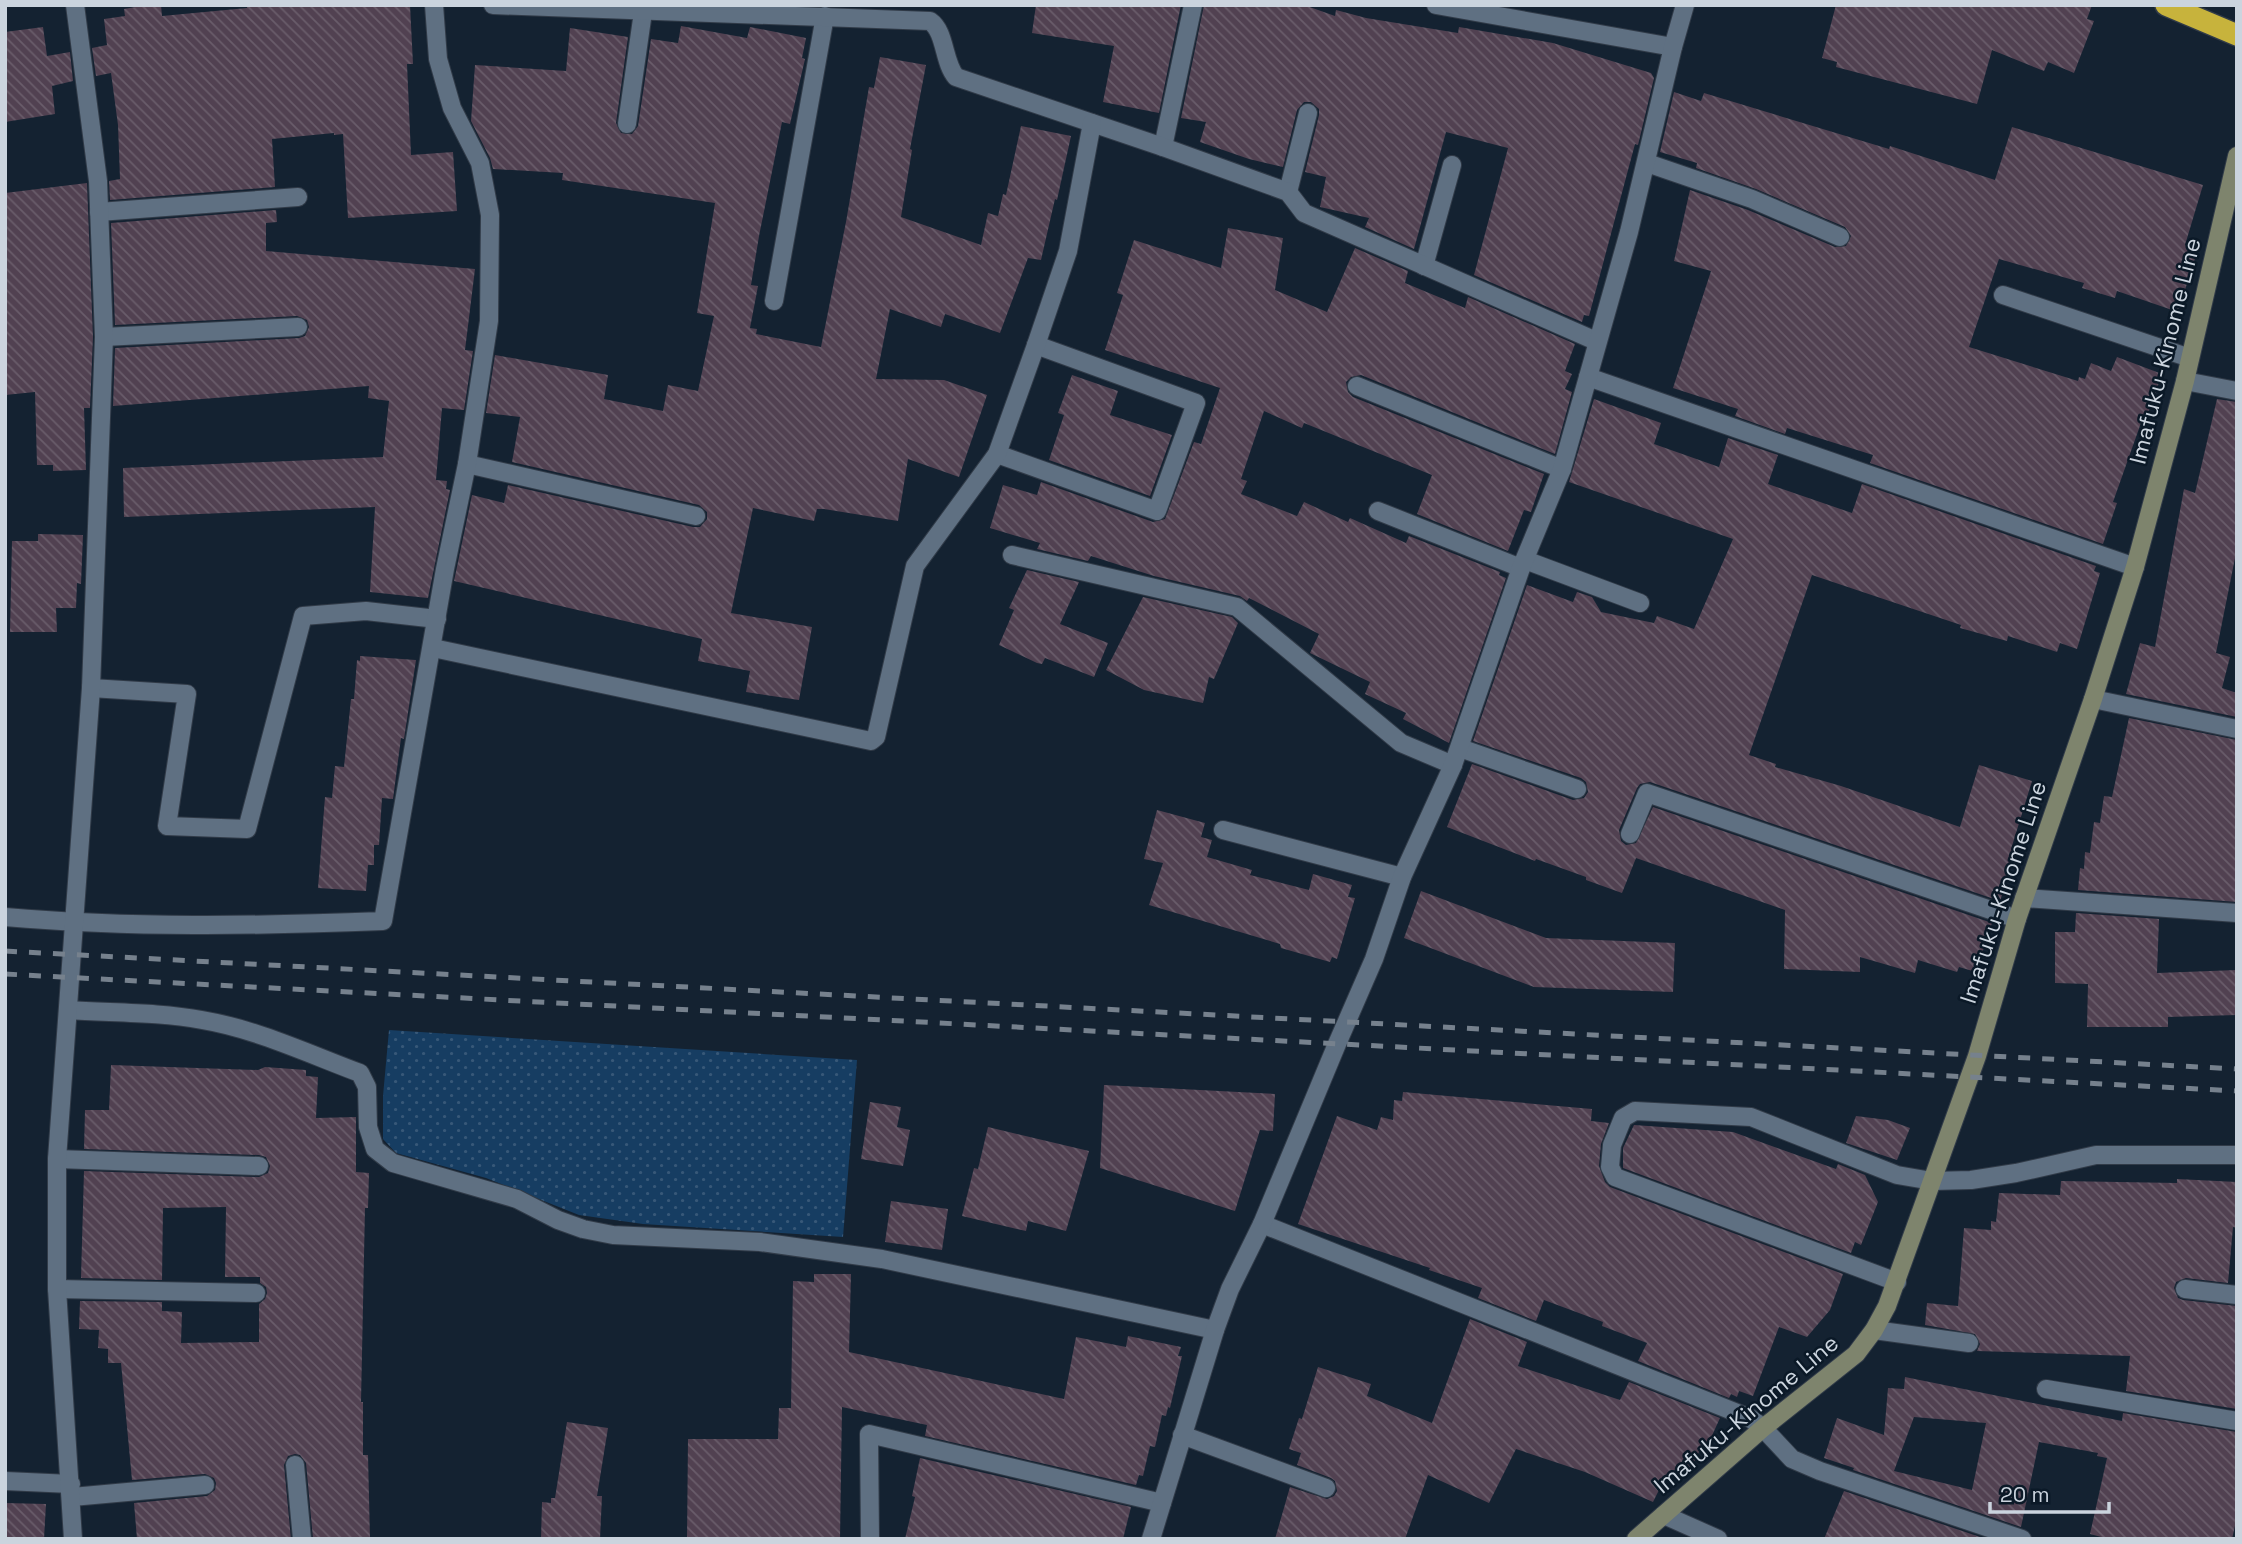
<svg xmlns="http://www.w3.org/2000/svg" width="2242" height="1544" font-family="'Space Grotesk',sans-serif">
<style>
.grass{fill:url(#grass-dots)}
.building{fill:url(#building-back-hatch);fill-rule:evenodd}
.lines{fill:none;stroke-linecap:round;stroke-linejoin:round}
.lane-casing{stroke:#313b48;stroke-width:20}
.street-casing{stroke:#313b48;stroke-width:20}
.secondary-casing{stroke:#313b48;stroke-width:20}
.highway-casing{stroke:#313b48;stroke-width:24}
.lane{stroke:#5f7082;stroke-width:18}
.street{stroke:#5f7082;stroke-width:18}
.secondary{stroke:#7e846d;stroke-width:18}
.highway{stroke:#c7b33c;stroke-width:21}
.rail{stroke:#76818d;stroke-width:5;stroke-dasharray:12 12;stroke-linecap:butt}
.labels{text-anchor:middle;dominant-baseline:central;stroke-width:5;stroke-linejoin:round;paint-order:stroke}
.street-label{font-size:23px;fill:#cbd4de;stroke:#0b1927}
</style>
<defs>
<pattern id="grass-dots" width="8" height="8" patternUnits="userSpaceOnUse" patternTransform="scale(1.75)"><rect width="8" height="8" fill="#163d62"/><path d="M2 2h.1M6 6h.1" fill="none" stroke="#375878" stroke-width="1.8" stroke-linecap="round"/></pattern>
<pattern id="building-back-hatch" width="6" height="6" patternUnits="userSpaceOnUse" patternTransform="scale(1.75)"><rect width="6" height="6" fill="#514151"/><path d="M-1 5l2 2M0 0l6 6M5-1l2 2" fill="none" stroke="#695c6a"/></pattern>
</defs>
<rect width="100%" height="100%" fill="#142231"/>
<path class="grass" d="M389 1030 857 1060 843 1237 643 1224 579 1215 486 1178 396 1153 383 1139V1096Z"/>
<g class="building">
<path d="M147 5H161L162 16 247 8V5H410L413 64H407L411 155 453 152 457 211 348 218 343 134 334 135V133L272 139 275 187 110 200 109 181 120 179 118 125 111 73 96 76 92 48 107 45 104 19 125 16 124 9Z"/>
<path d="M1036 5H1181L1159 113 1103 102 1114 46 1032 33Z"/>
<path d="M1204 5H1304L1335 16 1336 10 1366 18 1458 33 1459 27 1553 43 1651 73 1654 78 1638 145 1635 144 1589 316 1584 315 1582 322 1474 275 1508 148 1446 132 1414 249 1365 227 1369 218 1320 207 1326 177 1305 172 1319 115V109L1311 102H1304L1297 110 1283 167 1249 159 1200 142 1206 122 1181 118Z"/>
<path d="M1836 5H2092L2087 19 2094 21 2074 73 2048 62 2044 71 1992 50 1977 104 1836 67 1837 62 1822 58Z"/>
<path d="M681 26 747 38 750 27 806 38 802 58 805 59 790 124 782 122 759 236 751 285 758 286 750 328 757 329 756 334 821 347 846 222 869 87 874 88 880 57 926 65 910 149 912 150 901 217 981 245 988 213 998 216 1003 194 1006 195 1021 126 1071 136 1057 200 1055 199 1041 260 1028 258 1000 333 945 314 941 327 890 309 876 379 944 380 987 395 959 477 908 459 898 521 824 509H817L814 521 753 508 731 613 812 627 799 700 746 692 750 671 698 661 702 639 454 581 472 495 504 503 508 485 693 527H700L707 519V512L699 505 512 462 520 417 486 413 495 355 608 375 604 399 663 411 668 385 698 391 714 316 697 313 715 203 562 180 563 173 493 169 490 158 471 121 475 65 566 71 570 28 628 37 616 123 621 133 632 134 638 126 651 39 678 43Z"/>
<path d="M43 27 47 56 70 52 73 81 52 86 55 114 5 122V32Z"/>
<path d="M1674 92 1701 101 1704 93 1889 149 1890 146 1995 180 2012 127 2203 185 2185 245 2198 249 2178 312 2117 291 2115 298 2082 288 2084 283 1999 259 1969 347 2078 381 2079 377 2085 379 2091 363 2111 371 2117 357 2162 374 2145 422 2142 420 2113 502 2117 503 2103 544 1870 463 1873 455 1787 428 1785 434 1735 416 1738 409 1673 388 1711 271 1674 261 1690 190 1748 210 1835 247 1846 246 1851 236 1845 227 1756 189 1696 168 1697 163 1660 152Z"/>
<path d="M87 183 93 337 90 408H84L86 470 53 471V465H37L35 392 5 395V193Z"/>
<path d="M276 210 277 222 266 223V251L475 269 465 350 473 351 464 410 442 408 436 480 447 481 446 489 450 490 428 598 370 592 375 507 124 517 123 468 383 457 389 401 368 398 369 386 113 406 115 348 299 338 305 336 309 327 307 320 297 316 115 325 111 223Z"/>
<path d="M1228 228 1283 238 1275 290 1327 312 1355 248 1408 271 1405 283 1465 308 1468 297 1575 344 1565 371 1572 374 1565 389 1572 392 1555 454 1361 375 1351 377 1346 382 1348 392 1353 397 1544 474 1531 512 1524 510 1508 551 1417 514 1432 475 1304 423 1302 428 1264 411 1241 479 1247 481 1241 494 1297 516 1304 502 1348 522 1350 518 1406 543 1409 536 1500 572 1499 575 1506 578 1449 743 1403 719 1406 713 1365 694 1370 682 1310 653 1319 634 1249 598 1247 601 1240 596 1154 576 1091 556 1088 561 1037 549 1040 543 990 528 1003 485 1037 495 1041 482 1153 522 1165 519 1194 442 1201 444 1220 388 1105 350 1123 295 1117 293 1134 240 1221 268Z"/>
<path d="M1072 375 1118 391 1110 415 1172 435 1150 496 1049 460 1064 415 1058 413Z"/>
<path d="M1594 399 1661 423 1654 444 1719 467 1728 438 1778 455 1768 484 1852 513 1862 484 2096 566 2094 571 2100 573 2077 649 2060 643 2057 652 2008 636 2007 641 1960 628 1961 625 1812 575 1749 755 1776 764 1775 767 1841 786 1960 827 1979 765 2032 781 2012 846 2018 848 2000 901 1650 782 1640 784 1637 788 1619 830 1621 841 1626 845 1636 843 1653 807 1992 923 1976 972 1959 967 1957 972 1918 960 1915 973 1860 957V972L1784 969 1785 910 1636 858 1622 893 1586 880V877L1536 859 1535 861 1447 827 1472 764 1573 800 1584 798 1588 792 1586 782 1581 778 1473 741 1527 585 1573 602 1577 592 1592 597 1601 612 1654 623 1657 616 1694 629 1733 539 1569 482Z"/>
<path d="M2217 399 2237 402V548L2216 653 2230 657 2222 688 2237 693V717L2126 694 2140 643 2155 647 2184 489 2195 493Z"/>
<path d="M38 534 83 535 81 584 77 583 76 608H56L57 632H10L12 541H38Z"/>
<path d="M1027 570 1079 582 1060 624 1108 643 1094 677 1045 658 1042 664 1037 663 999 645 1014 610 1009 608Z"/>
<path d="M1143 597 1232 617 1238 623 1214 679 1209 677 1203 703 1144 690 1106 670Z"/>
<path d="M360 656 416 660 404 739 401 738 393 799 382 798 379 845H374V865H368L366 891 318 888 325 797 332 798 335 766 344 767 351 699H354L357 660 360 661Z"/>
<path d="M2129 718 2237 740V902L2078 890 2080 868 2084 869 2085 852 2090 853 2094 822 2100 823 2104 796 2112 797Z"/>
<path d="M1157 810 1205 823 1201 837 1212 840 1207 857 1252 870 1250 875 1309 890 1313 874 1352 885 1348 897 1355 898 1337 959 1332 957 1330 962 1281 948 1280 944 1149 905 1163 863 1144 859Z"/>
<path d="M1421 891 1546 938 1675 943 1673 992 1534 987 1404 938Z"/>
<path d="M2076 913 2159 919 2157 973 2237 970V1015L2168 1017V1027H2087L2088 984 2055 983V932H2075Z"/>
<path d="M111 1065 258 1070 265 1067 306 1070V1076L318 1077 316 1118 356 1117V1172L369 1173 368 1208H365L361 1402H363V1455H368L370 1539H313L306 1463 300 1455 295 1454 288 1456 284 1465 291 1539H137L134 1503 207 1496 215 1490 216 1483 214 1478 205 1474 132 1480 121 1363H108V1349L98 1348 99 1330 79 1329 80 1301 162 1302V1311L182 1312 181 1343 259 1342V1304L265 1299 267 1293 266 1287 260 1283V1277H225L226 1207 163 1208 162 1280 81 1278 84 1171 259 1177 268 1173 270 1166 266 1157 259 1155 84 1149 85 1110H109Z"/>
<path d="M1104 1085 1275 1094 1273 1131 1260 1130 1235 1211 1100 1168Z"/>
<path d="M1403 1092 1592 1109 1591 1121 1609 1123 1601 1144 1599 1166 1605 1182 1610 1187 1843 1274 1830 1310 1807 1337 1779 1327 1753 1396 1739 1391 1737 1397 1731 1394 1729 1398 1638 1361 1647 1343 1602 1326 1603 1322 1544 1300 1536 1321 1478 1298 1482 1288 1429 1270 1430 1268 1298 1224 1337 1116 1377 1130 1381 1117 1393 1120 1394 1100 1402 1101Z"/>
<path d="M870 1102 901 1107 897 1127 910 1130 903 1166 861 1159Z"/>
<path d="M1856 1116 1888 1120 1910 1128 1897 1160 1846 1143Z"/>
<path d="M1634 1125 1733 1132 1836 1169 1838 1164 1865 1175 1878 1202 1861 1245 1855 1242 1851 1253 1623 1168V1148Z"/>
<path d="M988 1127 1089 1151 1066 1231 1028 1221 1026 1231 962 1216 974 1168 978 1169Z"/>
<path d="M2177 1179 2237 1182V1228L2233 1227 2228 1283 2186 1278 2176 1282 2174 1288 2178 1298 2183 1300 2237 1306V1409L2126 1391 2130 1356 1977 1351 1980 1344 1975 1334 1925 1325 1927 1303 1958 1306 1964 1228 1991 1230V1221L1996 1222 1999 1193 2060 1195 2061 1181 2177 1183Z"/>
<path d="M891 1201 948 1209 942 1250 885 1242Z"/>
<path d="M814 1274H851L849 1352 1064 1399 1076 1337 1126 1347 1128 1336 1181 1347 1178 1356H1182L1170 1408 1168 1407 1166 1416 1162 1415 1155 1447 1150 1446 1143 1476 1139 1475 1136 1485 925 1436 927 1425 842 1407 840 1539H687L688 1439H778L779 1408H791L793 1281 814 1282Z"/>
<path d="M1470 1319 1527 1342 1518 1366 1620 1400 1629 1382 1720 1418 1705 1451 1701 1448 1691 1468 1680 1480 1667 1474 1653 1502 1585 1472 1516 1449 1489 1503 1428 1475 1405 1539H1275L1290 1487 1327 1499 1334 1496 1337 1491 1335 1481 1331 1478 1297 1465 1301 1453 1289 1449 1299 1418 1302 1419 1318 1367 1371 1384 1367 1396 1432 1423Z"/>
<path d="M1905 1377 2122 1421 2123 1413 2237 1432V1517L2232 1539H2109L2090 1534 2107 1458 2097 1456 2098 1453 2039 1442 2021 1527 1853 1470 1854 1468 1824 1458 1837 1418 1884 1435 1888 1388 1904 1389ZM1914 1417 1986 1423 1972 1490 1894 1471Z"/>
<path d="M567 1422 608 1428 597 1496H602L600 1539H541L542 1502 551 1503V1498H555Z"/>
<path d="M920 1458 1131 1507 1123 1539H905L915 1497 912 1496Z"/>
<path d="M1844 1491 1986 1539H1824Z"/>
<path d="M5 1503 46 1504 44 1539H5Z"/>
</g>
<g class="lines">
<defs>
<g id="lane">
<path d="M1436 5 1673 47"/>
<path d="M627 124 643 12"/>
<path d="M1163 147 1193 5"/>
<path d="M1647 163 1752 199 1840 237"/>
<path d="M1288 192 1308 113"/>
<path d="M99 212 298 197"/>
<path d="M1424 266 1452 165"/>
<path d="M2003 295 2190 358"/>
<path d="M774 301 825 16"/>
<path d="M104 337 298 327"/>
<path d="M2185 381 2237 391"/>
<path d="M1357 386 1562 469"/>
<path d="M997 454 1157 511 1196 403 1036 345"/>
<path d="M467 464 696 516"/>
<path d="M1378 511 1521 568"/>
<path d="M1012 555 1237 607 1401 743 1453 765"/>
<path d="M1525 560 1640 603"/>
<path d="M2093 699 2237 729"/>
<path d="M1460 748 1577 789"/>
<path d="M1223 830 1402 877"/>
<path d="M1630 834 1647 793 2017 919"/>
<path d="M57 1159 259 1166"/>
<path d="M1262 1224 1750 1418 1763 1428"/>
<path d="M1897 1282 1615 1177 1610 1167 1612 1145 1623 1118 1635 1111 1751 1117 1897 1175 1932 1181"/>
<path d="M57 1289 256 1293"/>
<path d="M2185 1289 2237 1295"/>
<path d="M1874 1330 1969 1343"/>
<path d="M2046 1389 2237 1421"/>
<path d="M1182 1435 1326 1488"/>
<path d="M295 1465 302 1539"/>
<path d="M5 1481 71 1484"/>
<path d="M72 1497 205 1485"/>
<path d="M1664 1515 1718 1539"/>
</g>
<g id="street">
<path d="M493 5 930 21C946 32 943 62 956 77L1163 147 1288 192 1304 213 1596 341"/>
<path d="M1588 377 2135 567"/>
<path d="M433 648 871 741 876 737 915 566 997 454 1036 345 1068 251 1092 123"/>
<path d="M91 688 187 694 167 826 247 829 303 616 366 611 437 619"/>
<path d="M2024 898 2237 913"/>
<path d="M5 917C131 928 257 926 383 921L445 569 467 464 489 321 490 215 480 163 452 108 438 59 434 5"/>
<path d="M68 1010C113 1013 159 1012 202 1020 256 1029 309 1054 360 1073L367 1087 368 1127 375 1149 393 1163 517 1199 558 1220 583 1229 613 1235 760 1242 882 1259 1215 1330"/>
<path d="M1932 1181 1971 1180 2016 1173 2096 1155H2237"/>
<path d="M1763 1428 1792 1459 1820 1471 2022 1539"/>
<path d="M73 1539 57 1289V1159L91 688 104 337 98 181 75 5"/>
<path d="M870 1539 869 1434 1162 1503"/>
<path d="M1151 1539 1215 1330 1230 1289 1262 1224 1337 1044 1374 959 1402 877 1453 765 1521 568 1562 469 1629 232 1673 47 1685 5"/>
</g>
<path id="secondary" d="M1636 1539 1763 1428 1856 1354 1874 1330 1887 1306 1977 1056 2017 919 2093 699 2135 567 2185 381 2237 156"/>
<path id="highway" d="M2166 5 2237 35"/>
</defs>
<use href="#lane" class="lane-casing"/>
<use href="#street" class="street-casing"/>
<use href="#secondary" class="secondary-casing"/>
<use href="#highway" class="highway-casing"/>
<use href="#lane" class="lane"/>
<use href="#street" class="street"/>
<use href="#secondary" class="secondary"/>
<use href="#highway" class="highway"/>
<g class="rail">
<path d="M5 951 2237 1069"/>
<path d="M5 974 2237 1091"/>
</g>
</g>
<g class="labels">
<g class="street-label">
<text transform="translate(2165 351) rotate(-76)">Imafuku-Kinome Line</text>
<text transform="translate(2003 892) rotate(-72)">Imafuku-Kinome Line</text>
<text transform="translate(1746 1414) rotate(-40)">Imafuku-Kinome Line</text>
</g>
</g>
<rect width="2242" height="1544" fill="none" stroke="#cbd4de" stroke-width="14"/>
<path d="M1990 1502v10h119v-10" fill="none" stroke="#cbd4de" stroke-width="3.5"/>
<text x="2000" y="1502" font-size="21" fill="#cbd4de" stroke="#0b1927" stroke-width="5" paint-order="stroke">20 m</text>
</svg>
